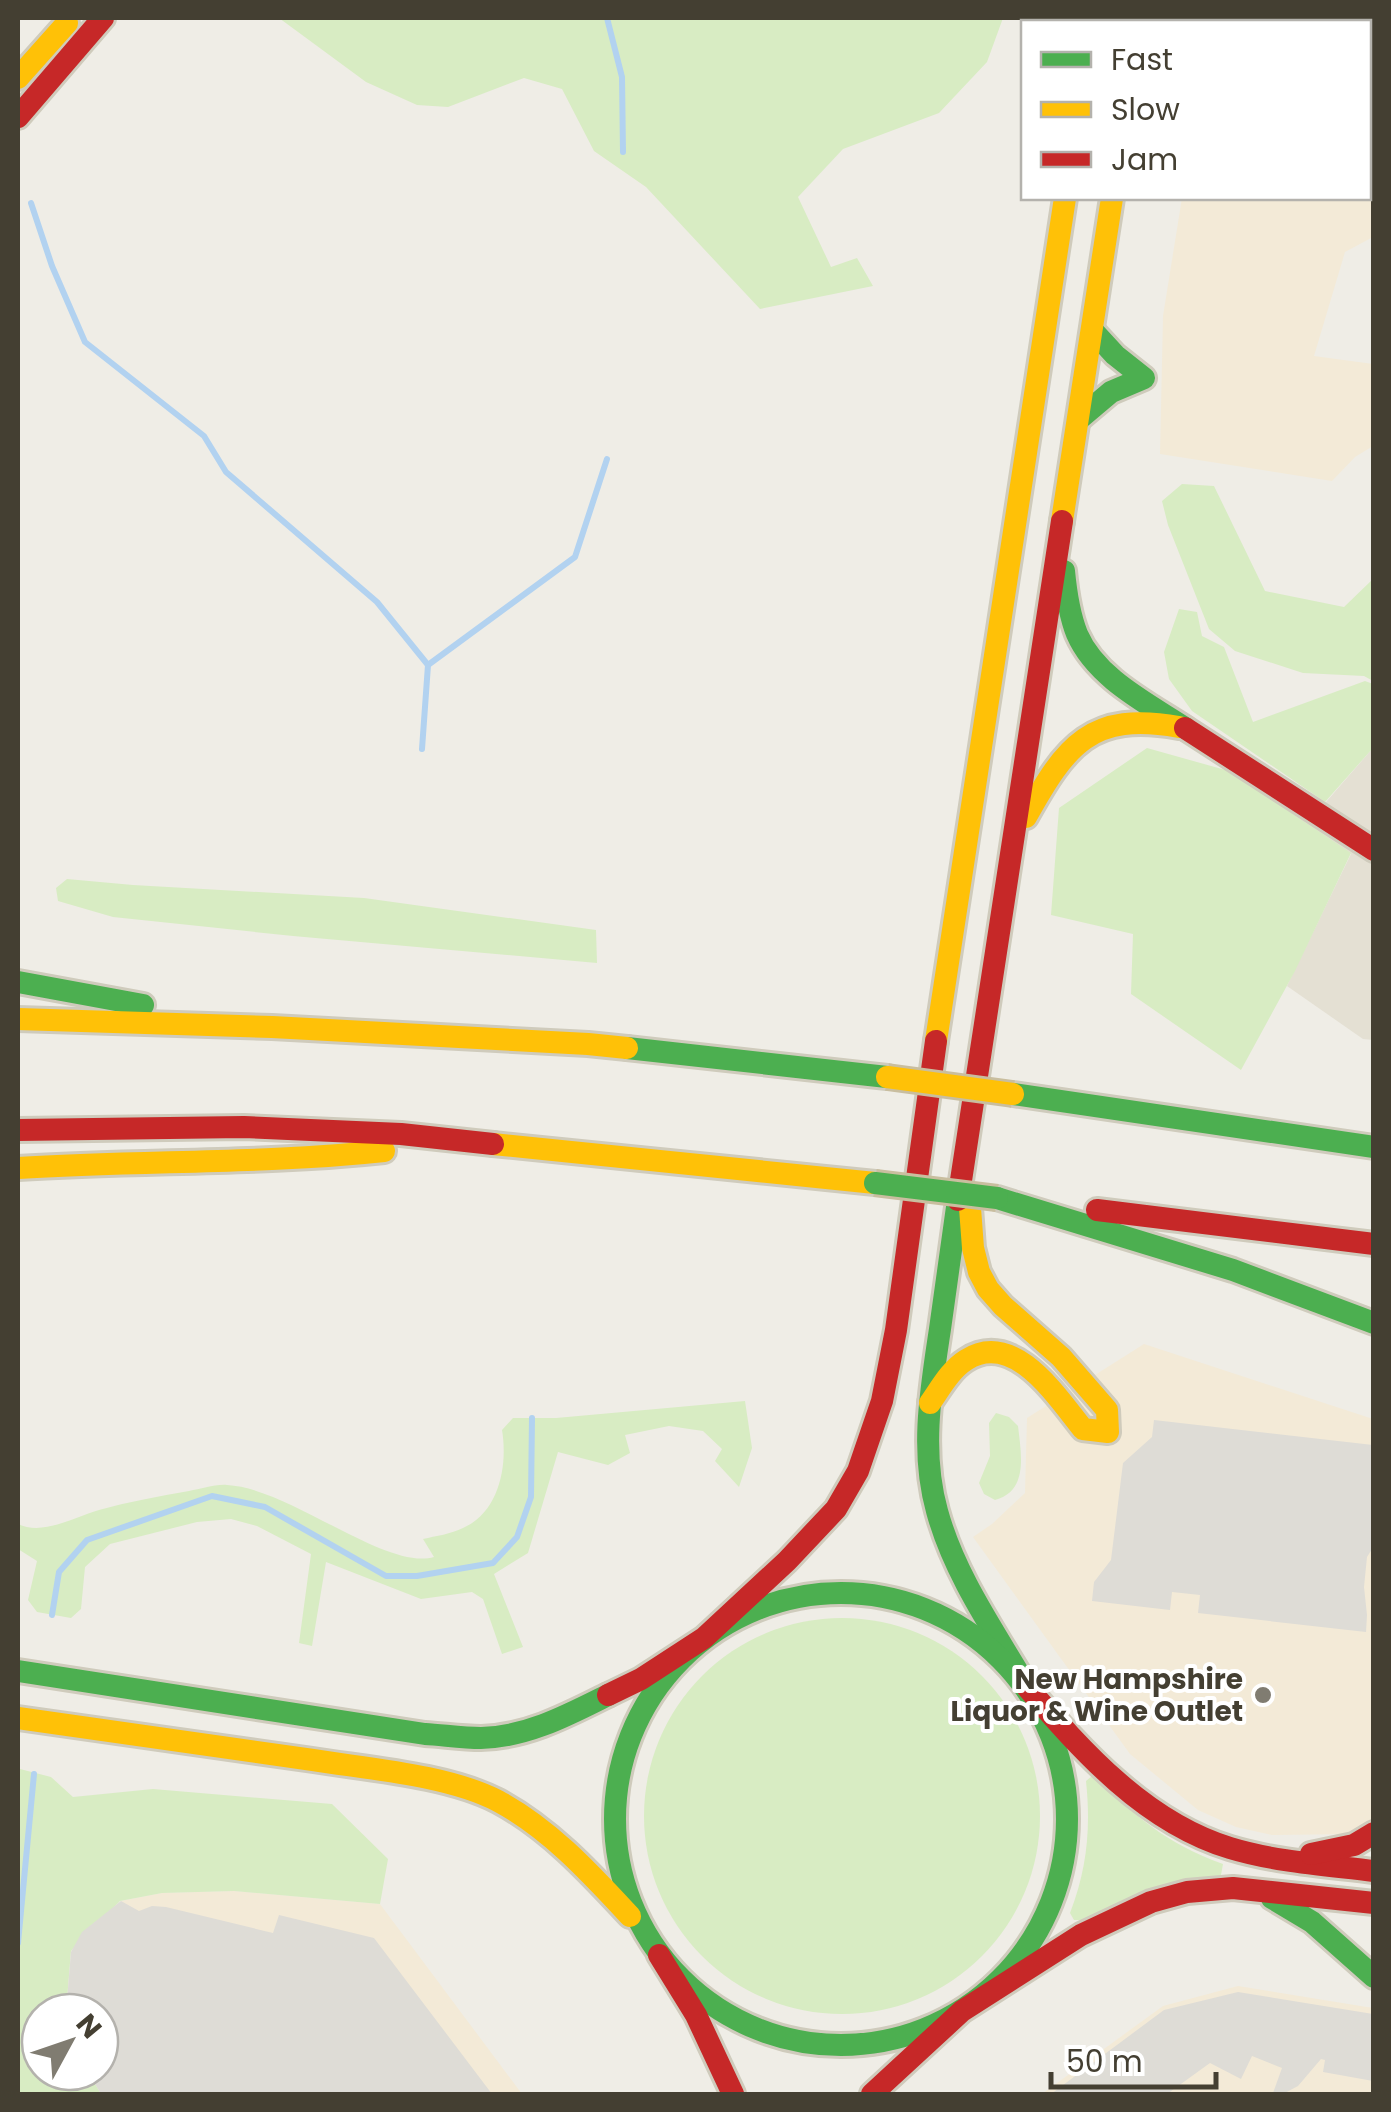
<svg xmlns="http://www.w3.org/2000/svg" width="1391" height="2112" font-family="Poppins,sans-serif">
<style>
.residential{fill:#e4e0d3}
.commercial{fill:#f3ead7}
.green{fill:#d8ecc3}
.parking{fill:#dedcd6}
.lines{fill:none;stroke-linecap:round;stroke-linejoin:round}
.stream{stroke:#b2d2f0;stroke-width:6}
.fast-casing{stroke:#cfcbbc;stroke-width:28}
.slow-casing{stroke:#cfcbbc;stroke-width:28}
.jam-casing{stroke:#cfcbbc;stroke-width:28}
.fast{stroke:#4caf50;stroke-width:22}
.slow{stroke:#ffc107;stroke-width:22}
.jam{stroke:#c62828;stroke-width:22}
.fast-bridge-casing{stroke:#c9be9f;stroke-width:28;stroke-linecap:butt}
.slow-bridge-casing{stroke:#c9be9f;stroke-width:28;stroke-linecap:butt}
.fast-bridge{stroke:#4caf50;stroke-width:22}
.slow-bridge{stroke:#ffc107;stroke-width:22}
.poi-dot{fill:#807c71;stroke:#fff;stroke-width:4}
.labels{text-anchor:middle;dominant-baseline:central;stroke-width:8;stroke-linejoin:round;paint-order:stroke}
.poi-label{font-size:28px;font-weight:bold;fill:#443f32;stroke:#fff;text-anchor:end}
</style>
<rect width="100%" height="100%" fill="#efede6"/>
<path class="residential" d="M1373 748V1040L1363 1039 1287 986 1351 854 1307 824Z"/>
<g class="commercial">
<path d="M1211 18H1373V237L1345 252 1314 356 1373 364V446L1355 457 1332 481 1160 454 1163 316 1182 198H1368V22H1210Z"/>
<path d="M1144 1344 1373 1419V1820L1357 1834 1272 1835 1236 1827 1198 1810 1130 1754 973 1537 992 1524 1025 1493 1027 1418Z"/>
<path d="M234 1891 380 1904 522 2094H101L88 2072H100V2012H66L121 1901 162 1893Z"/>
<path d="M1238 1986 1373 2008V2094H1042L1163 2006Z"/>
</g>
<g class="green">
<path d="M279 18H1003L987 62 939 113 843 149 798 197 831 267 857 258 873 286 760 309 646 187 594 151 562 89 524 78 448 107 417 105 366 82Z"/>
<path d="M1182 484 1214 486 1265 591 1344 607 1373 579V681L1364 676 1303 673 1235 651 1209 629 1168 525 1162 501Z"/>
<path d="M1179 609 1197 612 1202 636 1224 647 1253 722 1365 681 1373 684V748L1325 802 1192 711 1169 679 1164 652Z"/>
<path d="M1147 748 1229 771 1351 853 1295 971 1241 1070 1131 994 1133 934 1051 915 1059 808Z"/>
<path d="M67 879 133 885 364 898 596 930 597 963 293 936 113 917 58 901 56 888Z"/>
<path d="M745 1401 752 1448 739 1487 715 1461 722 1449 703 1431 669 1426 625 1435 630 1453 608 1465 558 1452 528 1553 494 1574 523 1647 502 1654 483 1599 472 1592 421 1599 326 1562 312 1646 299 1643 311 1554 257 1526 231 1519 197 1522 110 1544 85 1567 81 1609 71 1618 37 1612 28 1600 37 1561 18 1549V1524C43 1536 74 1517 99 1510 128 1502 159 1496 189 1491 201 1489 215 1484 227 1485 289 1488 386 1571 434 1557L423 1539C436 1536 451 1534 463 1528 499 1512 508 1466 502 1430L513 1418H556Z"/>
<path d="M996 1413 1009 1417 1018 1426C1021 1453 1029 1491 995 1500L984 1494 979 1483 990 1456 989 1423Z"/>
<circle cx="842" cy="1816" r="198"/>
<path d="M20 1769 51 1777 73 1797 153 1789 332 1804 388 1859 380 1904 234 1891 162 1893 120 1901 71 1951 66 2012H40V2072H88L101 2094H18V1771Z"/>
<path d="M1092 1776C1138 1817 1163 1842 1223 1864L1221 1875 1086 1920H1074L1070 1913C1087 1869 1091 1828 1086 1781Z"/>
</g>
<g class="parking">
<path d="M1249 18H1373V99L1369 101 1368 22H1248Z"/>
<path d="M1154 1420 1373 1445 1374 1546 1367 1557 1364 1587 1367 1615 1366 1632 1198 1613 1200 1595 1172 1592 1170 1610 1092 1601 1094 1582 1111 1560 1123 1463 1152 1437Z"/>
<path d="M121 1901 139 1911 152 1906 166 1907 273 1933 279 1915 374 1938 492 2094H101L88 2072H100V2012H66L71 1952 82 1932Z"/>
<path d="M1238 1992 1373 2014V2081L1323 2072 1325 2060 1321 2059 1298 2086 1283 2094 1273 2093 1282 2068 1252 2056 1241 2079 1210 2063 1167 2094H1051L1164 2010Z"/>
</g>
<g class="lines">
<g class="stream">
<path d="M607 18 622 77 623 152"/>
<path d="M31 203 52 266 85 342 204 436 226 472 377 602 428 665"/>
<path d="M422 749 428 665 575 557 607 459"/>
<path d="M52 1615 59 1572 87 1540 212 1496 265 1507 386 1576H417L493 1563 517 1537 531 1497 532 1418"/>
<path d="M18 1943 34 1774"/>
</g>
<defs>
<g id="fast">
<path d="M1079 419 1111 392 1144 378 1115 355 1092 330"/>
<path d="M1064 571C1066 592 1069 614 1077 634 1096 678 1147 703 1185 728"/>
<path d="M18 982 143 1005"/>
<path d="M627 1048 887 1077"/>
<path d="M1013 1094 1374 1147"/>
<path d="M997 1198 1233 1270 1374 1323"/>
<path d="M958 1200C952 1243 946 1286 940 1329 931 1389 920 1451 937 1511 954 1574 994 1631 1027 1687"/>
<circle cx="841" cy="1819" r="226"/>
<path d="M18 1671 425 1734C443 1735 462 1738 481 1738 527 1737 568 1715 608 1695"/>
<path d="M1272 1898 1312 1922 1374 1977"/>
</g>
<g id="slow">
<path d="M1139 18V22"/>
<path d="M18 78 67 23"/>
<path d="M1062 521 1112 198"/>
<path d="M1026 817C1066 745 1091 711 1179 727"/>
<path d="M18 1019 272 1027 588 1044 627 1048"/>
<path d="M936 1041 1065 198"/>
<path d="M493 1144 875 1183"/>
<path d="M18 1168C140 1160 263 1164 384 1151"/>
<path d="M930 1403C940 1389 950 1370 966 1360 1014 1329 1057 1397 1083 1429L1108 1432 1107 1410 1061 1357 1003 1306 988 1289 979 1272 973 1248 970 1208"/>
<path d="M18 1718C116 1732 214 1746 313 1760 369 1769 448 1775 498 1801 550 1829 590 1873 630 1916"/>
</g>
<g id="jam">
<path d="M1092 22 1093 18"/>
<path d="M18 117 103 18"/>
<path d="M1185 728 1374 850"/>
<path d="M18 1130 244 1127 401 1134 493 1144"/>
<path d="M958 1200 1062 521"/>
<path d="M1097 1210 1374 1244"/>
<path d="M1027 1687C1083 1752 1145 1822 1230 1848 1276 1862 1326 1865 1374 1871"/>
<path d="M608 1695 641 1679 704 1638 787 1561 836 1509 858 1471 882 1401 896 1330 936 1041"/>
<path d="M1311 1854 1354 1845 1374 1833"/>
<path d="M659 1955 696 2015 733 2094"/>
<path d="M872 2094 962 2011 1081 1935 1151 1902 1187 1892 1233 1888 1374 1903"/>
</g>
</defs>
<use href="#fast" class="fast-casing"/>
<use href="#slow" class="slow-casing"/>
<use href="#jam" class="jam-casing"/>
<use href="#fast" class="fast"/>
<use href="#slow" class="slow"/>
<use href="#jam" class="jam"/>
<defs>
<path id="fast-bridge" d="M875 1183 997 1198"/>
<path id="slow-bridge" d="M887 1077 1013 1094"/>
</defs>
<use href="#fast-bridge" class="fast-bridge-casing"/>
<use href="#slow-bridge" class="slow-bridge-casing"/>
<use href="#fast-bridge" class="fast-bridge"/>
<use href="#slow-bridge" class="slow-bridge"/>
</g>
<circle class="poi-dot" cx="1263" cy="1695" r="10"/>
<g class="labels">
<g class="poi-label">
<text x="1243" y="1679">New Hampshire<tspan x="1243" dy="32">Liquor &amp; Wine Outlet</tspan></text>
</g>
</g>
<rect width="1391" height="2112" fill="none" stroke="#443f32" stroke-width="40"/>
<rect x="1021" y="20" width="350" height="180" fill="#ffffff" stroke="#b4b2ad" stroke-width="2.5"/>
<rect x="1041" y="52" width="50" height="15" fill="#4caf50" stroke="#b4b2ad" stroke-width="2.5"/>
<text x="1111" y="70" font-size="30" fill="#443f32">Fast</text>
<rect x="1041" y="102" width="50" height="15" fill="#ffc107" stroke="#b4b2ad" stroke-width="2.5"/>
<text x="1111" y="120" font-size="30" fill="#443f32">Slow</text>
<rect x="1041" y="152" width="50" height="15" fill="#c62828" stroke="#b4b2ad" stroke-width="2.5"/>
<text x="1111" y="170" font-size="30" fill="#443f32">Jam</text>
<g transform="translate(70 2042) rotate(50)"><circle r="48" fill="#ffffff" stroke="#b4b2ad" stroke-width="2.5"/>
<path d="M0-8L18 38L0 25L-18 38Z" fill="#807c71"/>
<text y="-15" font-size="28" font-weight="bold" text-anchor="middle" fill="#443f32">N</text>
</g>
<path d="M1051 2072v15h165v-15" fill="none" stroke="#443f32" stroke-width="5"/>
<text x="1066" y="2072" font-size="30" fill="#443f32" stroke="#ffffff" stroke-width="8" paint-order="stroke">50 m</text>
</svg>
